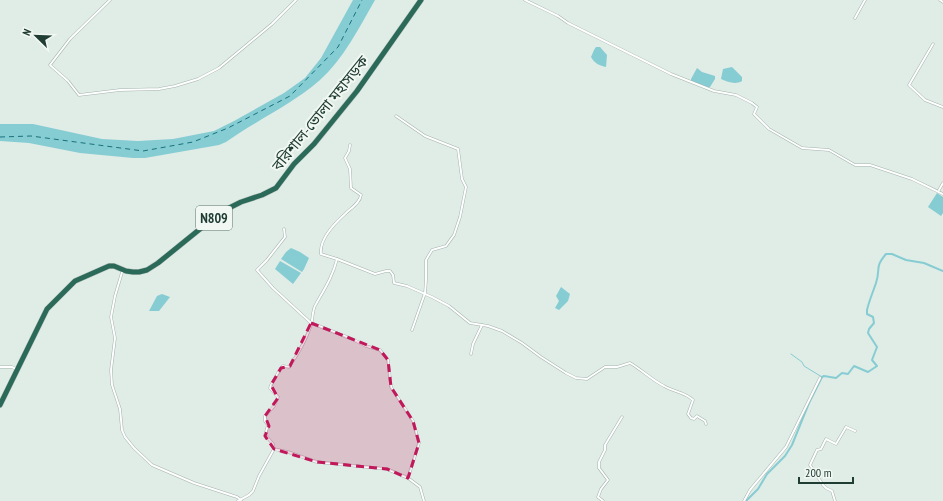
<svg xmlns="http://www.w3.org/2000/svg" width="943" height="501" font-family="'PT Sans Narrow','Noto Sans Bengali',sans-serif">
<style>
.water{fill:#86ccd3}
.lines{fill:none;stroke-linecap:round;stroke-linejoin:round}
.stream{stroke:#86ccd3;stroke-width:1}
.canal{stroke:#86ccd3;stroke-width:2}
.ferry{stroke:#19717b;stroke-width:1;stroke-dasharray:5 4;stroke-linecap:butt}
.street-casing{stroke:#a3b4ad;stroke-width:3}
.highway-casing{stroke:#c1c9c6;stroke-width:6}
.street{stroke:#fff;stroke-width:2}
.highway{stroke:#2b6a59;stroke-width:5}
.marked{fill:#c2185b;fill-opacity:0.2;stroke:#c2185b;stroke-width:3;stroke-dasharray:8 5;stroke-linejoin:round}
.labels{text-anchor:middle;dominant-baseline:central;stroke-width:4;stroke-linejoin:round;paint-order:stroke}
.shield{fill:#f1f8f4;stroke:#5f756d;stroke-width:1}
.shield-label{font-size:14px;font-weight:bold;fill:#203d33}
.street-label{font-size:15px;fill:#203d33;stroke:#f1f8f4}
</style>
<rect width="100%" height="100%" fill="#e0ece6"/>
<g class="water">
<path d="M353 0H375C359 28 344 58 320 80 291 105 257 120 226 142L219 145 145 158H133L80 153 29 143 0 141V124H33L102 139 138 141 173 139 214 131 234 121 284 93 305 78 321 58Z"/>
<path d="M596 47H600L607 55 606 67C600 66 594 63 591 57L594 50Z"/>
<path d="M732 67 742 77V81C735 85 728 82 721 79L723 69Z"/>
<path d="M697 68 702 72 715 76V79L710 87 708 88 691 81V79Z"/>
<path d="M937 193 943 197V213L941 216 928 207Z"/>
<path d="M291 248 300 252 309 258 304 269 302 272 281 259 286 252Z"/>
<path d="M280 261 301 273 293 284 275 269Z"/>
<path d="M561 287 570 294 568 301 559 310 555 308 559 301 556 296Z"/>
<path d="M162 294 170 297 159 311H149L157 296Z"/>
</g>
<g class="lines">
<path class="stream" d="M791 354 802 362 804 366 822 377"/>
<path class="canal" d="M746 501 758 489 767 474 785 456 792 445 809 403 822 377 824 376 836 378 842 373 848 374 854 366 868 372 877 366 872 360 877 347 868 333 869 329 874 323 873 317 867 314V310C869 301 873 292 876 283 881 268 874 268 886 254H892L906 260 924 263 943 271"/>
<path class="ferry" d="M0 137 31 136 143 151 193 142 228 128 290 96 338 47 362 0"/>
<defs>
<g id="street">
<path d="M110 0 70 39 50 65 68 81 79 95 120 90 159 89 175 86 198 79 219 68 272 24 296 0"/>
<path d="M525 0 558 16 568 23 671 74 714 91 736 95 752 103 757 107 754 114 769 129 802 148 829 150 855 165H870L912 179 943 194"/>
<path d="M940 0 943 2"/>
<path d="M855 18 865 0"/>
<path d="M933 44 909 85 925 100 943 107"/>
<path d="M396 116 425 136 458 149 462 179 466 187 460 217 454 235 446 246 432 250 426 260V280L425 293 412 330"/>
<path d="M939 190 943 183"/>
<path d="M284 229 285 237 267 260 257 270 273 288 311 323 352 339 366 346 380 350 388 360 391 387 413 421 419 443 408 478"/>
<path d="M337 259 375 274 386 271H390L393 275 394 283 407 286 432 297 449 306 470 323 488 326 502 331 522 343 541 357 566 373 576 378 587 379 605 367H617L630 363C642 370 652 380 664 386 674 392 685 392 693 400L688 414 691 418 694 419 697 416 705 421 706 424"/>
<path d="M123 269 115 296 111 317 115 338 111 370 112 385 120 409 122 430 125 437 134 448 152 465 194 483 237 497 241 500"/>
<path d="M471 354 473 344 482 325"/>
<path d="M0 367H12L16 369"/>
<path d="M274 449 288 452 317 462 387 469 408 478 420 487 424 501"/>
<path d="M238 501 249 495 253 491 259 476 274 449 273 444 265 435 268 425 265 421V416L274 406 278 397 270 388 271 385 281 368 283 366 289 367C298 354 306 340 311 325 313 319 312 310 316 304 324 290 333 276 337 259L321 254C319 239 335 223 345 214 351 208 360 203 361 195L351 188 350 169 345 158 349 151 350 145"/>
<path d="M603 501 598 497 601 489 608 480 599 468V462L605 450V445L622 417"/>
<path d="M744 501 750 490 786 447 820 378"/>
<path d="M835 501 832 491 826 488 823 485 810 465 817 450 821 449 826 439 836 444 846 427 855 431"/>
</g>
<path id="highway" d="M0 405 47 309 75 281 109 266H114L126 271 133 272H139L147 270 158 263 221 212 241 202 262 195 276 188 294 164 314 144 357 91 421 0"/>
</defs>
<use href="#street" class="street-casing"/>
<use href="#highway" class="highway-casing"/>
<use href="#street" class="street"/>
<use href="#highway" class="highway"/>
</g>
<path class="marked" d="M311 323 380 350 388 360 391 387 413 421 419 443 408 478 387 469 317 462 274 449 265 436 269 426 265 416 278 398 271 385 281 368 290 366Z"/>
<g class="labels">
<rect class="shield" x="196" y="206" width="36" height="24" rx="3"/>
<g class="shield-label">
<text x="214" y="218">N809</text>
</g>
<g class="street-label">
<text transform="translate(320 113) rotate(-51)">বরিশাল-ভোলা মহাসড়ক</text>
</g>
</g>
<g transform="translate(36 36) rotate(293)" stroke="#f1f8f4" stroke-width="3" paint-order="stroke">
<path d="M0-3L7 15L0 10L-7 15Z" fill="#203d33"/>
<text y="-6" font-size="11" font-weight="bold" text-anchor="middle" fill="#203d33">N</text>
</g>
<path d="M799 477v6h54v-6" fill="none" stroke="#203d33" stroke-width="2"/>
<text x="805" y="477" font-size="12" fill="#203d33" stroke="#f1f8f4" stroke-width="3" paint-order="stroke">200 m</text>
</svg>
